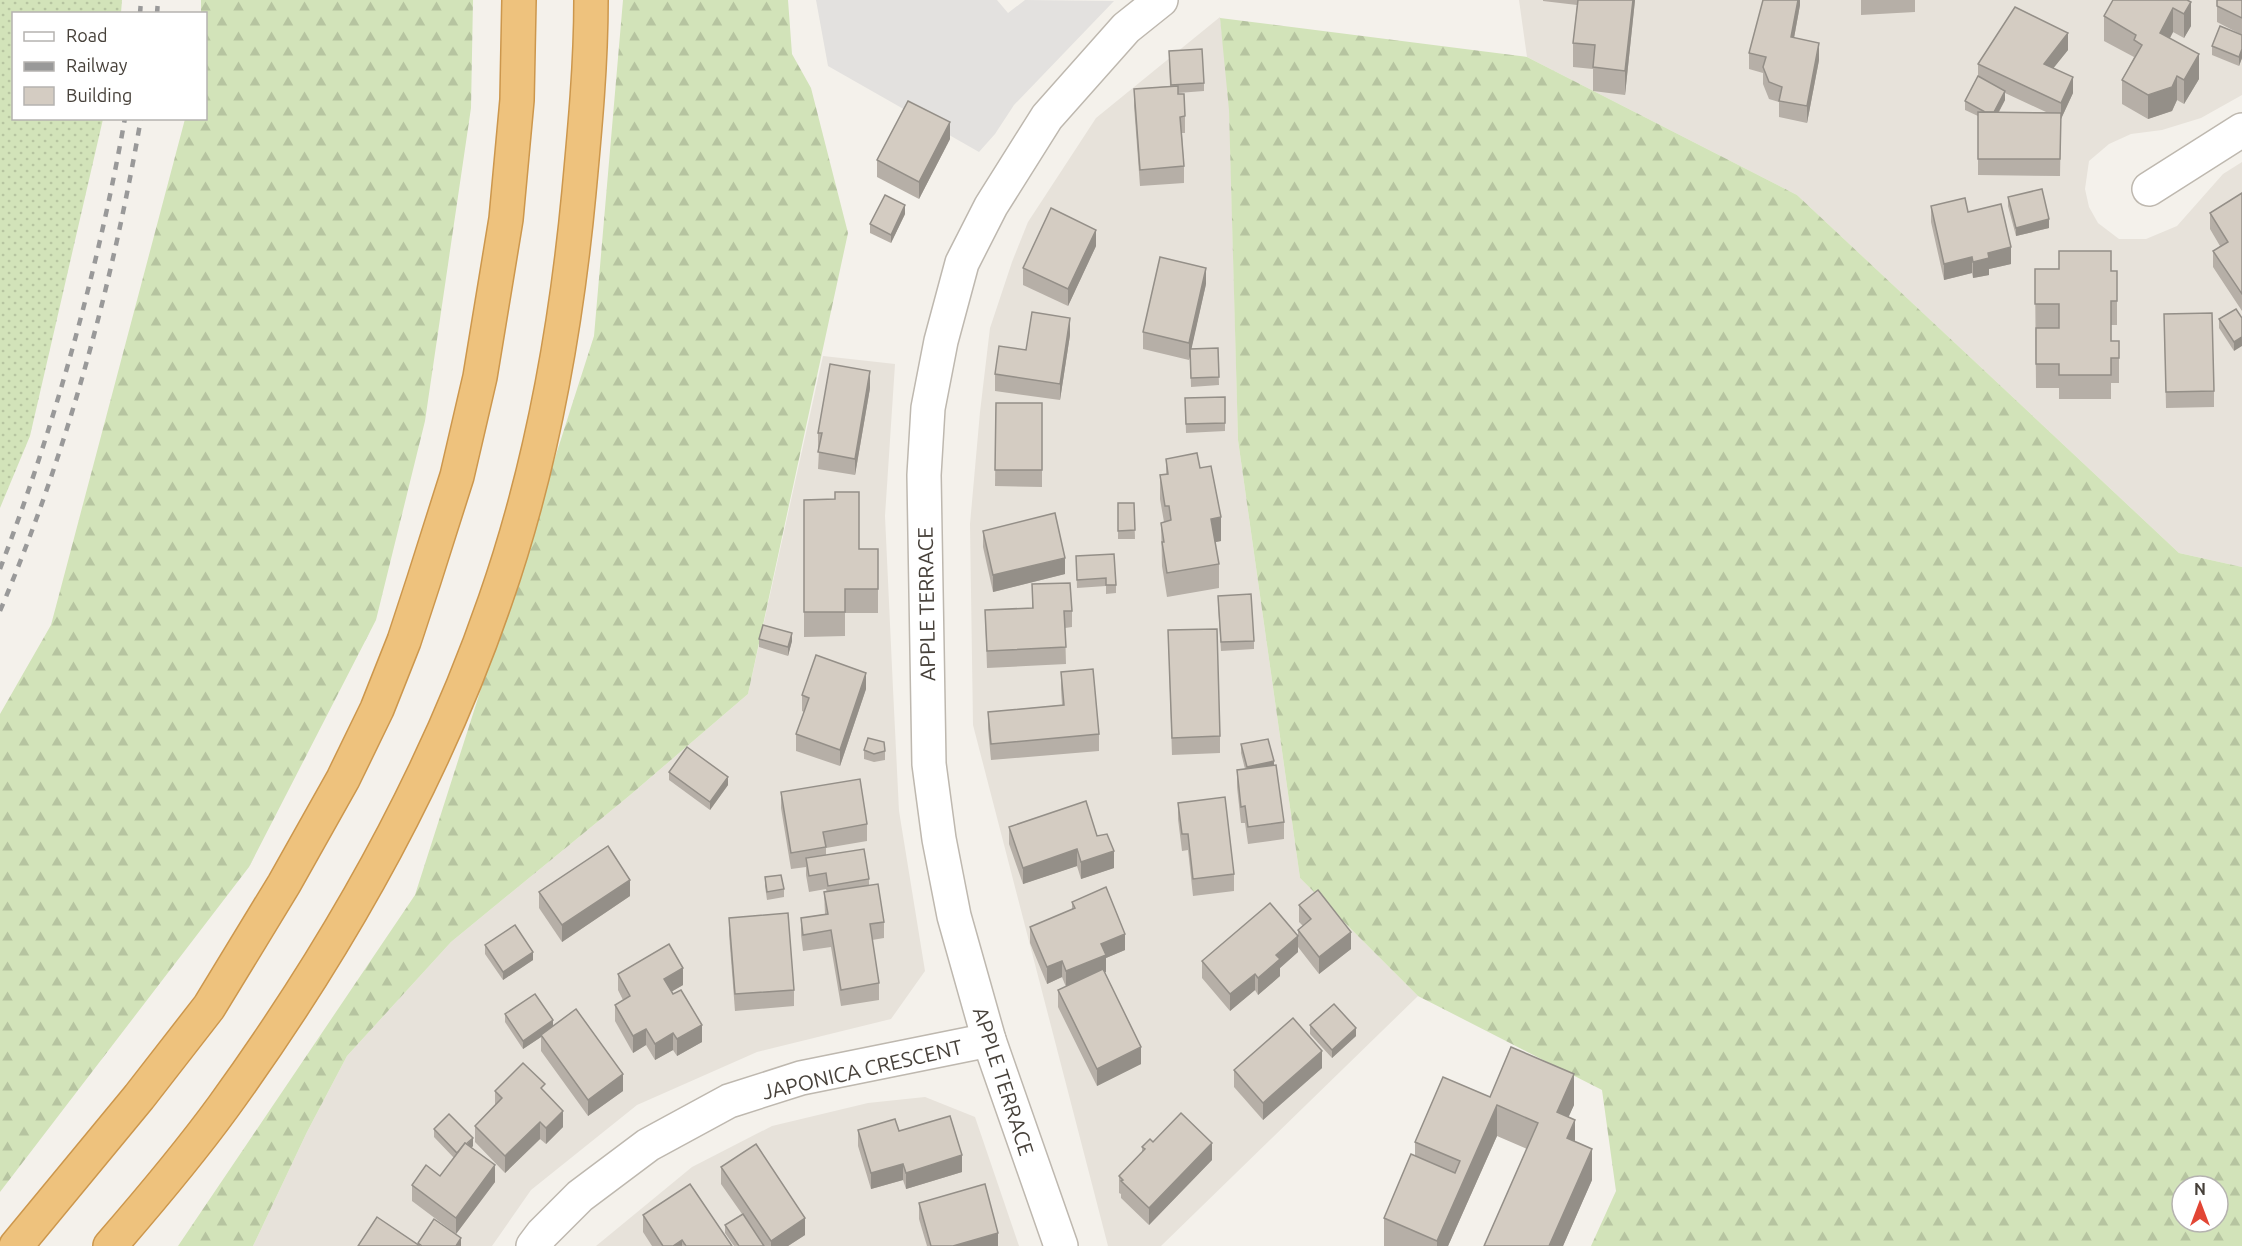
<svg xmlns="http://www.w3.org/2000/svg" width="2242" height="1246" font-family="Ubuntu,sans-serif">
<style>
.residential{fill:#e7e2da}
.grass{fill:url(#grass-dots)}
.forest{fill:url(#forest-firs);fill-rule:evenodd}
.parking{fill:#e3e1df}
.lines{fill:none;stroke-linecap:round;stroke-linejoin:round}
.minor-casing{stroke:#beb8af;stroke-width:36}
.motorway-casing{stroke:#cc974d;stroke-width:36}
.minor{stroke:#fff;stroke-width:33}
.motorway{stroke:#eec27d;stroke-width:33}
.rail{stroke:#999;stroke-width:4.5;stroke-dasharray:8 8;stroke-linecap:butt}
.wall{fill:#b6afa7;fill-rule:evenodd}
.shaded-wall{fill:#948f88}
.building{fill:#d4ccc2;stroke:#948f88;stroke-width:1.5}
.labels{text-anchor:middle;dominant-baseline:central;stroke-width:4.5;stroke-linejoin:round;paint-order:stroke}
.street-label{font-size:21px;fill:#47413a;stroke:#fff}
</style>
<defs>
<pattern id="grass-dots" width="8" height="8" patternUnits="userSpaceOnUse" patternTransform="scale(1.5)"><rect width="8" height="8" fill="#d2e3b9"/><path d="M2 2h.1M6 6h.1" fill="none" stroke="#b6c4a0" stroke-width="1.8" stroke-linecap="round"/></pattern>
<pattern id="forest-firs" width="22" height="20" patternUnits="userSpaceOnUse" patternTransform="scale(1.5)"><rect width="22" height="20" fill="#d2e3b9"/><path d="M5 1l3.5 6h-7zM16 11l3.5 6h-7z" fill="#b6c4a0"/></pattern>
</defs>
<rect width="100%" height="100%" fill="#f4f1eb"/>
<g class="residential">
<path d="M1519 0H2242V95L2201 118 2162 130 2131 134 2109 144 2089 161 2085 189 2089 207 2098 223 2119 239H2146L2177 226 2223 174 2242 162V567L2179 553 1797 195 1527 57Z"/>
<path d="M1220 17 1229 95 1238 440 1300 878 1418 996 1161 1246H1108L973 725 970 524 980 412 990 328 1012 262 1028 222 1096 118Z"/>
<path d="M823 356 895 364 885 516 893 689 899 811 925 971 891 1019 757 1052 637 1105 531 1190 492 1246H253L307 1132 347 1056 451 942 629 796 748 694Z"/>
<path d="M925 1097 975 1117 1019 1246H596L692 1167 772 1126 868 1103Z"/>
</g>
<path class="grass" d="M0 0H122L121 13 14 14V118L103 119 30 436 0 508Z"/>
<g class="forest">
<path d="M201 0H473L471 108 425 421 376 620 249 867 0 1192V714L51 625 185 119 206 118V14L201 13Z"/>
<path d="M623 0H788L792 54 811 88 848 233 748 694 629 796 451 942 347 1056 307 1132 253 1246H178L415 895 594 336Z"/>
<path d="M1220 18 1527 57 1797 195 2179 553 2242 567V1246H1591L1616 1191 1602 1090 1418 996 1300 878 1238 440 1229 110ZM2182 1186H2218V1222H2182Z"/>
</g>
<path class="parking" d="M816 0H997L1008 13 1025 0 1114 1 1014 105 995 134 979 152 828 66Z"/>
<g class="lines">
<defs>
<g id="minor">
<path d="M2149 189 2242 130"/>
<path d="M533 1246 542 1234 580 1196 648 1145 729 1101 801 1078 989 1040"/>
<path d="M1061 1246 989 1040 954 916 939 839 929 764 924 475 928 408 941 341 962 263 991 206 1047 117 1126 28 1161 0"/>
</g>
<g id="motorway">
<path d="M16 1246 139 1097 209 1007 284 884 343 779 377 709 404 641 424 580 457 476 480 377 506 219 517 100 519 0"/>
<path d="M110 1246C149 1201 188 1155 223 1107 336 951 432 784 495 601 541 470 566 330 579 192 585 128 591 64 591 0"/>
</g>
</defs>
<use href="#minor" class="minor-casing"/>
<use href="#motorway" class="motorway-casing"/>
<use href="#minor" class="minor"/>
<use href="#motorway" class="motorway"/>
<g class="rail">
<path d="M140 14 141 0"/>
<path d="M157 14 158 0"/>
<path d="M0 569C55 425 98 270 125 118"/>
<path d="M0 611C67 453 112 287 141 118"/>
</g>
</g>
<g class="wall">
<path d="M1543 0H1635L1625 95 1593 91V69L1573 67V43L1577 5 1543 1Z"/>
<path d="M1800 0V5L1794 38 1819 60 1807 123 1779 117V102L1769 99 1763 84V73L1749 69V53Z"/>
<path d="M1861 0H1915V12L1861 15Z"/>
<path d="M2187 0 2191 26 2184 38 2173 32 2170 38 2199 79 2184 104 2177 100 2172 111 2148 119 2122 104V80L2134 57 2104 41V16Z"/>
<path d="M2217 0H2242V35L2217 22Z"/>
<path d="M2242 35V58L2239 66 2212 55V46Z"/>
<path d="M2068 50 2053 68 2073 93 2061 119 2060 176 1978 175V116L1965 110V101L1978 77V64ZM2005 93 2046 112H1999L2005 100Z"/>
<path d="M1169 60 1204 83V91L1178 93 1185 116V133H1182L1184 166V183L1140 186 1134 106V89L1170 86Z"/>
<path d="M950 139 919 199 877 177V160Z"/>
<path d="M2242 193V311L2213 267V251L2220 246 2210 229V213Z"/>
<path d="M2008 197 2049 228 2016 236 2008 206Z"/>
<path d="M1931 206 1968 212 2011 264 1989 269V275L1973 278 1972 273 1944 280 1931 222Z"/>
<path d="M905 214 891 243 870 233V224Z"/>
<path d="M1096 246 1068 306 1023 285V268Z"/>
<path d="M2035 269 2117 271V325H2111V341H2119V383H2111V399H2059V388H2036Z"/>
<path d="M1206 284 1191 349 1218 348 1219 385 1191 387 1190 354 1189 360 1143 349V332Z"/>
<path d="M2236 309 2234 351 2219 328V319Z"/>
<path d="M2164 314 2214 391V407L2166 408Z"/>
<path d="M1070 335 1060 400 995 391V374L1026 350Z"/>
<path d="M870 388 855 475 818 469 819 450 818 449V433Z"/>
<path d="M1225 397V431L1186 433 1185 398Z"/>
<path d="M996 403H1042V487L995 486Z"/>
<path d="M1166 459 1200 468 1221 541 1215 542 1219 564V588L1167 597 1162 566 1161 523 1164 522 1160 499V475L1166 474Z"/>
<path d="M804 500 859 549H878V613H845V636L804 637Z"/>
<path d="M1118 503H1134L1135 539H1118Z"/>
<path d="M983 531 1065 574 993 592 983 547Z"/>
<path d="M1076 556 1116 585V593L1106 594V586L1077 588Z"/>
<path d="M1032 584 1072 611V627L1065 628 1066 664 987 668 985 610 1032 608Z"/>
<path d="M1218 604 1254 641V649L1221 651Z"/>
<path d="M1168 630 1220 736V753L1172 755Z"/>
<path d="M759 639 792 641 788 656 759 647Z"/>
<path d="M1061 672 1099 734V751L991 760 988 729V712L1062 705 1061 689Z"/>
<path d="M866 689 840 766 796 751V734L804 712 802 711V695Z"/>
<path d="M1241 744 1274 765 1284 822V839L1248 844 1245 823H1241L1237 787V770L1245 769 1241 753Z"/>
<path d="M864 750 885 751V760L874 762 864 759Z"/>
<path d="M669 772 728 785 710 810 669 780Z"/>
<path d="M781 792 867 824V841L826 848V855L869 879V885L884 922V938L872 940 879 983V1000L841 1006 831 947 803 951 801 935V918L825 914 824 892H827L826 889 809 892 806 875V867L791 869 781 808Z"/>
<path d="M1178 803 1234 874V891L1193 896 1188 850 1182 851 1178 819Z"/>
<path d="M1009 827 1097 836 1114 868 1081 879 1077 866 1023 884 1009 844Z"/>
<path d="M765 877 784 889V897L767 900 765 886Z"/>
<path d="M539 892 630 896 562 942 539 908Z"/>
<path d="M1072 902 1125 950 1106 958V972H1104L1141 1064 1097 1086 1058 1007V990L1066 987 1062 977 1047 984 1030 943V927L1072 910Z"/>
<path d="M1299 905 1351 949 1319 974 1298 947V952L1280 968V976L1258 995 1255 990 1230 1011 1202 978V961L1298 935V930L1303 926 1299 922Z"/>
<path d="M729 918 794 990V1006L735 1011 729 934Z"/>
<path d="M485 945 533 960 503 980 485 954Z"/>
<path d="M618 974 683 985 671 992 702 1042 677 1056 673 1050 655 1060 646 1045 633 1053 615 1021V1005L623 1000 618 990Z"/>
<path d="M505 1014 553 1026 623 1091 588 1116 541 1051V1037L523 1049 505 1022Z"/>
<path d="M1310 1025 1356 1036 1332 1058 1310 1034Z"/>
<path d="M1322 1068 1263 1120 1234 1087V1070Z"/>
<path d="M495 1091 545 1092 563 1127 546 1144 540 1139 505 1173 475 1142V1126L495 1105Z"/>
<path d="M1490 1097 1574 1105 1568 1117 1575 1141 1592 1180 1563 1246H1484L1527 1149 1497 1136 1448 1246H1384V1218L1415 1156V1142Z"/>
<path d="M434 1129 473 1146 471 1148 495 1182 456 1234 412 1201V1185L440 1176 454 1158 434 1137Z"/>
<path d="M858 1130 899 1131 962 1172 906 1189 903 1180 871 1189 858 1146Z"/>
<path d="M1153 1142 1212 1160 1149 1225 1121 1198V1194L1119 1193V1176L1142 1152V1147Z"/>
<path d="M721 1167 805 1235 788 1246H734L725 1233V1225L742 1214 721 1184Z"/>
<path d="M919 1203 998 1246H927L919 1219Z"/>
<path d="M643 1215 732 1246H652L643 1232Z"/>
</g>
<g class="shaded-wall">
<path d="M1633 0H1635L1625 95V71Z"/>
<path d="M1798 0H1800V5L1791 54V37Z"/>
<path d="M2191 2V26L2184 38V14Z"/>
<path d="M2173 8V32L2160 57V33Z"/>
<path d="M2068 33V50L2044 80V64Z"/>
<path d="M1819 43V60L1807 123V106Z"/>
<path d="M2242 49V58L2239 66V57Z"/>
<path d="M2199 54V79L2184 104V80Z"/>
<path d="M2177 76V100L2172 111 2148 119V95Z"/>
<path d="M2073 77V93L2061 119V103Z"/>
<path d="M2005 91V100L1992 124V116Z"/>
<path d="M950 122V139L919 199V182Z"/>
<path d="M905 205V214L891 243V235Z"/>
<path d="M2049 219V228L2016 236V228Z"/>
<path d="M1096 230V246L1068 306V289Z"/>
<path d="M2011 247V264L1989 269V275L1973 278V262L1988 253Z"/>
<path d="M1972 257V273L1944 280V264Z"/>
<path d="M1206 268V284L1189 360V343Z"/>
<path d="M1070 318V335L1060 400V384Z"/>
<path d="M2242 337V346L2234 351V342Z"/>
<path d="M870 371V388L855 475V459Z"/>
<path d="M1221 517V541L1211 543V519Z"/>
<path d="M1065 558V574L993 592V575Z"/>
<path d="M792 633V641L788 656V647Z"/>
<path d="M866 673V689L840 766V750Z"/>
<path d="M1274 761V770L1247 776V767Z"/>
<path d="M728 777V785L710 810V802Z"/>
<path d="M1077 849V866L1023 884V868Z"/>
<path d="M1114 851V868L1081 879V862Z"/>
<path d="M630 880V896L562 942V925Z"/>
<path d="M1351 932V949L1319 974V957Z"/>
<path d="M1125 934V950L1106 958V972L1066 988V971L1101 944Z"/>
<path d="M1298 936V952L1280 968V976L1258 995V978L1276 955Z"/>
<path d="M533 952V960L503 980V972Z"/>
<path d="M1062 961V977L1047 984V967Z"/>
<path d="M683 968V985L664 996V979Z"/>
<path d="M1255 974V990L1230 1011V994Z"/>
<path d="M553 1020V1029L541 1035V1037L523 1049V1041Z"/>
<path d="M702 1025V1042L677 1056V1039Z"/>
<path d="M1356 1028V1036L1332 1058V1050Z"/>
<path d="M646 1029V1045L633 1053V1036Z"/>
<path d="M673 1033V1050L655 1060V1044Z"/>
<path d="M1141 1047V1064L1097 1086V1069Z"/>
<path d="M1322 1051V1068L1263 1120V1103Z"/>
<path d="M623 1074V1091L588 1116V1100Z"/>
<path d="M1574 1074V1105L1557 1143V1112Z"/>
<path d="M1497 1105V1136L1448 1246H1437V1241Z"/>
<path d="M563 1111V1127L546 1144V1128Z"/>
<path d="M1575 1120V1151L1567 1138Z"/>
<path d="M540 1122V1139L505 1173V1156Z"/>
<path d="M473 1138V1146L458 1162V1153Z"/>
<path d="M1212 1143V1160L1149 1225V1208Z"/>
<path d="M1592 1149V1180L1563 1246H1549Z"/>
<path d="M962 1155V1172L906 1189V1173Z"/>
<path d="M903 1164V1180L871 1189V1173Z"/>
<path d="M495 1165V1182L456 1234V1218Z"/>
<path d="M805 1218V1235L788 1246H771V1241Z"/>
<path d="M998 1233V1246H953Z"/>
<path d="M461 1238V1246H456Z"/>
<path d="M682 1240V1246H673Z"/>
</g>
<g class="building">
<path d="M1578 0H1633L1625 71 1593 67 1595 45 1573 43Z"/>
<path d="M1763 0H1798L1791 37 1819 43 1807 106 1779 101 1782 87 1769 82 1763 67 1766 57 1749 53Z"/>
<path d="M2113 0H2187L2191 2 2184 14 2173 8 2160 33 2199 54 2184 80 2177 76 2172 87 2148 95 2122 80 2142 45 2134 40 2136 35 2104 16Z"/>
<path d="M2217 0H2242V18L2217 6Z"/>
<path d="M2015 7 2068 33 2044 64 2073 77 2061 103 1978 64Z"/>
<path d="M2220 26 2242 35V49L2239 57 2212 46Z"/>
<path d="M1202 49 1204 83 1171 85 1169 51Z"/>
<path d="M1978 76 2005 91 1994 112H1985L1965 101Z"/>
<path d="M1178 86V94H1184L1185 116 1180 117 1184 166 1140 170 1134 89Z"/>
<path d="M908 101 950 122 919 182 877 160Z"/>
<path d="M1978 112 2061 113 2060 159H1978Z"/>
<path d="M2042 189 2049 219 2016 228 2008 197Z"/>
<path d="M2242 193V294L2213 251 2228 242 2210 213Z"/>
<path d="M885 195 905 205 891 235 870 224Z"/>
<path d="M1965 198 1968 212 2001 204 2011 247 1988 253 1989 258 1973 262 1972 257 1944 264 1931 206Z"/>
<path d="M1051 208 1096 230 1068 289 1023 268Z"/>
<path d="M2059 251H2111V271H2117V301H2111V341H2119V358H2111V375H2059V364H2036V328H2059V304H2035V269H2059Z"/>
<path d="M1160 257 1206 268 1189 343 1143 332Z"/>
<path d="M2236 309 2242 318V337L2234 342 2219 319Z"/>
<path d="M1032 312 1070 318 1060 384 995 374 999 346 1026 350Z"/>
<path d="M2212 313 2214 391 2166 392 2164 314Z"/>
<path d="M1218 348 1219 377 1191 378 1190 349Z"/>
<path d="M830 364 870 371 855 459 818 452 822 433H818Z"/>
<path d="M1225 397V423L1186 424 1185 398Z"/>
<path d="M996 403H1042V470H995Z"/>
<path d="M1197 453 1200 468 1211 466 1221 517 1211 519 1219 564 1167 573 1162 542H1164L1161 523 1171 520 1169 506H1165L1160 475 1168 474 1166 459Z"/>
<path d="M835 492H859V549H878V589H845V612H804V500L835 499Z"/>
<path d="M1118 503H1134L1135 530 1118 531Z"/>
<path d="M1055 513 1065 558 993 575 983 531Z"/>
<path d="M1114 554 1116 585H1106V578L1077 580 1076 556Z"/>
<path d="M1070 583 1072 611H1064L1066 647 987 651 985 610 1033 608 1032 584Z"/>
<path d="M1251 594 1254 641 1221 642 1218 596Z"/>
<path d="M763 625 792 633 788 647 759 639Z"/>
<path d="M1217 629 1220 736 1172 738 1168 630Z"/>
<path d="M816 655 866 673 840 750 796 734 809 698 802 695Z"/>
<path d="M1093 669 1099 734 991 744 988 712 1064 705 1061 672Z"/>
<path d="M868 738 884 742 885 751 874 754 864 750Z"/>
<path d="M1268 739 1274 761 1247 767 1241 744Z"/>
<path d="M687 747 728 777 710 802 669 772Z"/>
<path d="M1276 765 1284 822 1248 827 1245 806 1241 807 1237 770Z"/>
<path d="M860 779 867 824 823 832 826 847 791 853 781 792Z"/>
<path d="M1225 797 1234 874 1193 879 1188 834H1182L1178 803Z"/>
<path d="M1086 801 1097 836 1107 834 1114 851 1081 862 1077 849 1023 868 1009 827Z"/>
<path d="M608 846 630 880 562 925 539 892Z"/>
<path d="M864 849 869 879 828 886 826 873 809 876 806 858Z"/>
<path d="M781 875 784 889 767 892 765 877Z"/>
<path d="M878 884 884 922 870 924 879 983 841 990 831 930 803 935 801 918 828 914 824 892Z"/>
<path d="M1106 887 1125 934 1101 944 1106 955 1066 971 1062 961 1047 967 1030 927 1075 908 1072 902Z"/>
<path d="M1318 890 1351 932 1319 957 1298 930 1311 919 1299 905Z"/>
<path d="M1270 903 1298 936 1276 955 1280 959 1258 978 1255 974 1230 994 1202 961Z"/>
<path d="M788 913 794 990 735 994 729 918Z"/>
<path d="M515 925 533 952 503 972 485 945Z"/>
<path d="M669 944 683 968 664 979 673 994 681 990 702 1025 677 1039 673 1033 655 1044 646 1029 633 1036 615 1005 630 996 618 974Z"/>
<path d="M1103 969 1141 1047 1097 1069 1058 990Z"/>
<path d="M535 994 553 1020 523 1041 505 1014Z"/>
<path d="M1334 1004 1356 1028 1332 1050 1310 1025Z"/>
<path d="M576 1009 623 1074 588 1100 541 1035Z"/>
<path d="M1293 1018 1322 1051 1263 1103 1234 1070Z"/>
<path d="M1511 1047 1574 1074 1557 1112 1575 1120 1567 1138 1592 1149 1549 1246H1484L1538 1123 1497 1105 1437 1241 1384 1218 1411 1154 1455 1173 1460 1161 1415 1142 1443 1077 1490 1097Z"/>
<path d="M523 1063 545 1084 541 1088 563 1111 546 1128 540 1122 505 1156 475 1126 502 1098 495 1091Z"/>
<path d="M1181 1113 1212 1143 1149 1208 1121 1181 1123 1180 1119 1176 1145 1149 1142 1147 1150 1139 1153 1142Z"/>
<path d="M449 1114 473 1138 466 1144 465 1143 457 1153 434 1129Z"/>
<path d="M950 1116 962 1155 906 1173 903 1164 871 1173 858 1130 895 1119 899 1131Z"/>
<path d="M465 1143 495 1165 456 1218 412 1185 426 1165 440 1176Z"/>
<path d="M756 1144 805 1218 771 1241 721 1167Z"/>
<path d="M690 1184 732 1246H686L682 1240 673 1246H663L643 1215Z"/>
<path d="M985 1184 998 1233 953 1246H931L919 1203Z"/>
<path d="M743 1214 764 1246H739L725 1225Z"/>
<path d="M377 1217 420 1246H358Z"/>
<path d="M434 1219 461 1238 456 1246H422L418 1243Z"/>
</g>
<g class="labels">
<g class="street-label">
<text transform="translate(926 604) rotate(-91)">APPLE TERRACE</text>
<text transform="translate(862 1069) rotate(-13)">JAPONICA CRESCENT</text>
<text transform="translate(1004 1081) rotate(72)">APPLE TERRACE</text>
</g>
</g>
<rect x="12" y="12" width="195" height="108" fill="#ffffff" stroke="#b5b3b0" stroke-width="1.5"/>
<rect x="24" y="32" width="30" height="9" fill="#ffffff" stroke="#b5b3b0" stroke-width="1.5"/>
<text x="66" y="42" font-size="18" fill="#47413a">Road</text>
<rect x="24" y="62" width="30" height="9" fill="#999999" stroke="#b5b3b0" stroke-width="1.5"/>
<text x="66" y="72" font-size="18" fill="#47413a">Railway</text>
<rect x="24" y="87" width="30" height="18" fill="#d4ccc2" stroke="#b5b3b0" stroke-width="1.5"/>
<text x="66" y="102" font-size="18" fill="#47413a">Building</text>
<g transform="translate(2200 1204)"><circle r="28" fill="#ffffff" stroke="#b5b3b0" stroke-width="1.5"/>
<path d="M0-4.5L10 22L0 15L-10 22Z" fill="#e24635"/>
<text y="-9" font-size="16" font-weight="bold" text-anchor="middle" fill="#47413a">N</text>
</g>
</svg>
